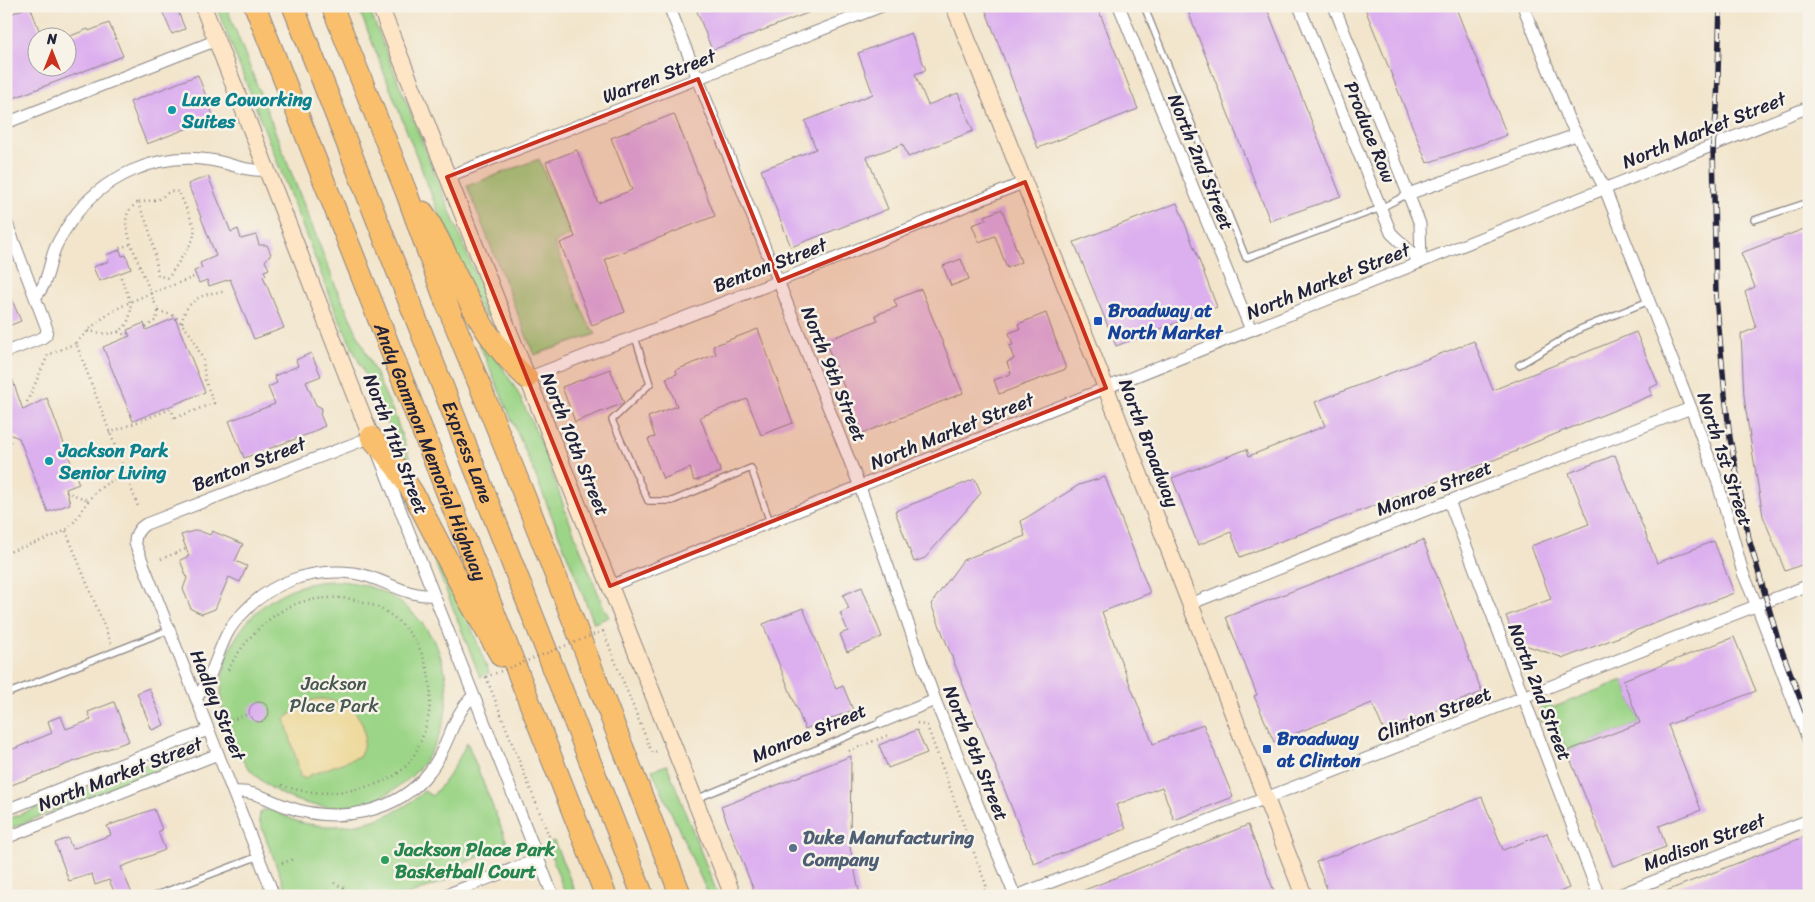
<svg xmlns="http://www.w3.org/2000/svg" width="1815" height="902" font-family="Sriracha,sans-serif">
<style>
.green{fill:#9dd588;stroke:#607c62}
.sand{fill:#eeda9e;stroke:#887e6c}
.building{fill:#dcafef}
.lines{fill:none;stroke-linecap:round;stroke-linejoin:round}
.lane-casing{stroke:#8a8484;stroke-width:8}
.street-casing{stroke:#8a8484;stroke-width:13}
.secondary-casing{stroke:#8a8484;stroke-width:18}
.highway-casing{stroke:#8a8484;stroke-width:23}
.path{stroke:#8a8484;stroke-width:2.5;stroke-dasharray:1 4;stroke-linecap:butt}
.lane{stroke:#fff;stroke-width:5.5}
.street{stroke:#fff;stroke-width:11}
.secondary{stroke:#fde5c5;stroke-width:16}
.highway{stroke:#f9bf6d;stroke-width:21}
.rail-casing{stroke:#22223b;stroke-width:5.5}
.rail{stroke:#f7f3e8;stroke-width:4;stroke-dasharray:11;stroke-linecap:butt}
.path-bridge{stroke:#8a8484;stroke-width:2.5;stroke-dasharray:1 4;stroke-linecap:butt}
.marked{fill:#c8321e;fill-opacity:0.2;stroke:#c8321e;stroke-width:4;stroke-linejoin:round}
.culture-dot{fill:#0f9aa8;stroke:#f7f3e8;stroke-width:2}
.transit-dot{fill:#1a4fb4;stroke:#f7f3e8;stroke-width:2}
.service-dot{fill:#5c6f8a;stroke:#f7f3e8;stroke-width:2}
.leisure-dot{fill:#2e9e5b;stroke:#f7f3e8;stroke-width:2}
.labels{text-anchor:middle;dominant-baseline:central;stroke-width:5;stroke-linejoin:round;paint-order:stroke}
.street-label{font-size:19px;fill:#22223b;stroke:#f7f3e8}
.culture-label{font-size:19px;font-weight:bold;fill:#0d838f;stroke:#f7f3e8;text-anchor:start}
.transit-label{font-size:19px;font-weight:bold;fill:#164399;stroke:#f7f3e8;text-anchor:start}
.park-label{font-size:19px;fill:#475852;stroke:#f7f3e8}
.service-label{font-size:19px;font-weight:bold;fill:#4e5e75;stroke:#f7f3e8;text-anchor:start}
.leisure-label{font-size:19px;font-weight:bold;fill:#27864d;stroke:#f7f3e8;text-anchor:start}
</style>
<rect width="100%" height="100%" fill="#f7f3e8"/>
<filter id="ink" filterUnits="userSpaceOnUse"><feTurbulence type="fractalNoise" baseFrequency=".02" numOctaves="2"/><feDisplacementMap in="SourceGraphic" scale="10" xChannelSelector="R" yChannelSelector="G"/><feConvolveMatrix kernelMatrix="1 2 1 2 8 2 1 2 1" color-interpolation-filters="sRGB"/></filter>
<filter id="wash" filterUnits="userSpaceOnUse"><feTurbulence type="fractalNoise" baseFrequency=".0096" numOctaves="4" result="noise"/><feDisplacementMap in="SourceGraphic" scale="20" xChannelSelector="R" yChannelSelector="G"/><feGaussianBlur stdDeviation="1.12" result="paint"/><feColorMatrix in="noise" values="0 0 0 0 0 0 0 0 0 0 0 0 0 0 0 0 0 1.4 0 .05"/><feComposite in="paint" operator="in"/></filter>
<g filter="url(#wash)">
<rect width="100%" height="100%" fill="#f2e5cc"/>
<g class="green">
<path d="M216 6H226L336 287 395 416 413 468 407 465 338 317Z"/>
<path d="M358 6H368L489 309 490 314 485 317 462 273Z"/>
<path d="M539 159 570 235 554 243 588 323 596 334 534 355 467 186Z"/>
<path d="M481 333 517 391 542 444 565 510 603 606 609 617 594 623 537 479 476 336Z"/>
<path d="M418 519 462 603 489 673 480 677Z"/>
<circle cx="334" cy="694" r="113"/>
<path d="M1623 680 1640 723 1567 751 1553 720 1542 723C1538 713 1538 706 1549 701L1552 708Z"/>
<path d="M467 742 508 845 425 879 427 883 460 869 462 874 406 896H288L259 820 260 813 263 810C274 808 288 819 299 822 342 833 392 822 424 791L432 796C447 780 458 762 467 742Z"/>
<path d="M185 749H189L191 752 189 758 6 830V820Z"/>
<path d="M667 765 717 893 718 896H709L652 770Z"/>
<path d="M554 841 577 896H566L547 844Z"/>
</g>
<path class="sand" d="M317 699C350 699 375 721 360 756L308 776 306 779 299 776 300 773 285 719 304 703Z"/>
<g id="blocks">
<g class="building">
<path d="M30 6 42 38H38V68H68V37L88 29 89 31 109 23 123 56 6 101V16Z"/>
<path d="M160 6H176L185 29 172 34Z"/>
<path d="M695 6H823V7L712 50Z"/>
<path d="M984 6H1097L1138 109 1038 148Z"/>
<path d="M1186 6H1266L1341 196 1270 221Z"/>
<path d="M1364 6H1455L1507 135 1427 163Z"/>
<path d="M911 33 926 70 915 74 928 105 958 93 973 131 908 157 903 144 867 157 888 209 791 247 761 170 816 149 805 121 873 94 858 53Z"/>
<path d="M198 75 214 118 147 144 130 102Z"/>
<path d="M674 114 715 216 605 259 625 312 592 325 560 243 575 237 546 162 577 150 598 203 632 190 611 138Z"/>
<path d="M208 176 231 232 238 229 241 239 256 235 259 245H267L271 254 265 261 269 269 264 271 266 275 263 276 284 328 254 339 230 279 209 286 207 280 199 283 194 271 202 268 200 263 216 256 188 184Z"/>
<path d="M1177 203 1217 307 1116 346 1074 242Z"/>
<path d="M1002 209 1021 262 1007 268 995 236 979 242 972 225 986 220 985 216Z"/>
<path d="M1809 227V562L1785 571 1763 516 1748 425 1744 396 1741 334 1756 328 1745 292 1755 287 1741 253Z"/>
<path d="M120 250 122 256 126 255 131 269 99 281 93 267 109 261 106 255Z"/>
<path d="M961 259 969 279 951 286 943 266Z"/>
<path d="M6 286 21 321 6 327Z"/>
<path d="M921 289 963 393 863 433 825 341 878 320 875 315 897 307 894 300Z"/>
<path d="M1046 313 1066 369 999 394 994 380 1011 374 1007 362 1014 359 1009 346 1013 345 1009 333 1020 329 1018 324Z"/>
<path d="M175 318 205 392 133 421 103 347 130 336 127 330 144 323 146 330Z"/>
<path d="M758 329 793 423 761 435 747 399 700 417 721 472 694 481 690 468 663 479 648 439 655 437 648 417 677 406 666 378 677 374 676 370 716 354 713 346Z"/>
<path d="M1636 332 1658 384 1650 388 1652 395 1516 450 1517 451 1240 557 1231 532 1198 545 1172 478 1247 449 1249 456 1325 426 1315 402 1474 341 1493 390Z"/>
<path d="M311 353 321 376 306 382 316 405 322 408 320 414 325 426 314 431V432L244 458 229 421 275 404 268 387 277 383 274 376 298 366 296 360Z"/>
<path d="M6 367H8L23 410 47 398 79 484 66 489 70 504 48 512 19 438 6 433Z"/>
<path d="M610 369 624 403 575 422 562 387Z"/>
<path d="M1615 455 1657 563 1714 541 1734 593 1564 658 1516 642 1506 616 1551 599 1531 546 1589 524 1569 473Z"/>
<path d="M1105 477 1150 593 1102 612 1153 744 1203 724 1233 797 1174 820 1162 787 1116 805 1126 829 1034 864 931 604 963 560 1025 536 1021 521 1079 485Z"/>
<path d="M975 479 981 493 925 558 914 562 895 511Z"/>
<path d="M197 530 210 535 212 531 243 544 235 561 247 566 240 582 229 577 215 609 202 614 191 609 183 589 187 578 180 560 189 556 181 535Z"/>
<path d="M1423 540 1482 692 1384 731 1372 703 1274 742 1254 696 1257 695 1226 617Z"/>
<path d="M862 587 882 637 847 652 840 634 848 631 840 613 849 609 843 595Z"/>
<path d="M803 608 836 689 843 686 853 710 805 729 763 624Z"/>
<path d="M1734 637 1756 691 1668 725 1701 810 1659 826 1666 847 1613 866 1567 751 1640 723 1623 680Z"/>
<path d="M149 688 164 725 152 730 137 693Z"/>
<circle cx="259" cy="712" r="10"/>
<path d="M114 702 129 741 6 787V752L52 733 48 721 61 716 66 729 91 720 88 712Z"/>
<path d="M917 730 927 753 888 768 879 745Z"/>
<path d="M851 756 850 847 860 896H756L721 807Z"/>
<path d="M1482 797 1503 850 1547 833 1569 888 1550 896H1330L1316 862Z"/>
<path d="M154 809 162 830 158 832 165 850 121 867 133 896H116L109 880 95 885 92 874 69 881 55 843 68 838 72 849 111 835 107 826Z"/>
<path d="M1248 825 1276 896H1072V895Z"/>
<path d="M1809 835V896H1656V895Z"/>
</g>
</g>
</g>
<g filter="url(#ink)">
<use href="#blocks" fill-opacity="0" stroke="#8a8484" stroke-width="1"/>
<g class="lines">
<defs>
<g id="lane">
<path d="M1144 6 1246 258 1381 208 1408 194"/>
<path d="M6 8 11 6"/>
<path d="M1803 110 1809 120"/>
<path d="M1754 220 1809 202"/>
<path d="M635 337 650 384 612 420 648 501H672L751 468 770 522"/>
<path d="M1519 365 1580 329 1649 301"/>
<path d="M6 694 169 630"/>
<path d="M696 799 882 722"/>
<path d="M154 896 259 856"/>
</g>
<g id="street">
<path d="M669 6 860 487 935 700 1015 896"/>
<path d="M1119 6 1251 330"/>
<path d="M1299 6 1391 233 1421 262"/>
<path d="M1334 6 1420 224 1421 262"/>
<path d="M1523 6 1568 118 1605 189 1691 408 1717 480 1743 573 1757 606 1809 742"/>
<path d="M6 123 217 40"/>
<path d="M447 177 882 6"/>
<path d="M1408 194 1576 135"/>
<path d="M6 221 47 329 46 335 42 338 6 352"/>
<path d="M36 296C47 285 49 266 54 251 58 240 65 230 71 221 101 177 158 151 210 160 230 163 247 172 266 170"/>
<path d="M527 378 779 281 1025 182"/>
<path d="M379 456 553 896"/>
<path d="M1449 501 1599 896"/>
<path d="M610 586 1809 107"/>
<path d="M1190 604 1449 501 1691 408"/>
<path d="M196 698C212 680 216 655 227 634 231 626 237 619 243 613 271 582 312 568 353 573 381 576 404 597 432 595"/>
<path d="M882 722 935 700"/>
<path d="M234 792C254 790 270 801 288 807 337 824 397 814 430 771 448 749 452 715 473 696"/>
<path d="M6 810 208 730"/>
<path d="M6 838 218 754"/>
<path d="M274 896 135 543C135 534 139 528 146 524L371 437 373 441"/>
<path d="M443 896 538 859"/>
<path d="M1016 896 1809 585"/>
<path d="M1616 896 1806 821"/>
</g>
<g id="secondary">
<path d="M203 6 371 437"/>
<path d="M380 6 733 896"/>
<path d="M954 6 1106 388 1304 896"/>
</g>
<g id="highway">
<path id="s1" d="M255 6 606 896"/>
<path id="s2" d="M293 6 643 896"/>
<path d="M332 6 407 194 444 297 526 500 681 896"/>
<path d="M423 212C437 233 446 255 457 277 475 315 495 350 527 378"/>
<path d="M371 437 396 467 413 493 468 599 501 656"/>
</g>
</defs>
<use href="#lane" class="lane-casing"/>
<use href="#street" class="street-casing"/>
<use href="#secondary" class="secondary-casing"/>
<use href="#highway" class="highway-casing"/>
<g class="path">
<path d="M131 244C127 227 120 215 137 203 152 228 153 247 158 275L166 278 169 277 193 240 195 228 179 192 175 191 169 192 159 199 137 203"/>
<path d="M118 251 117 249 131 244 158 311 156 320 145 328"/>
<path d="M158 311 175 316 192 336 203 360 205 380 214 403 172 419"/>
<path d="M182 323C184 302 203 292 223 292"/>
<path d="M88 331C102 333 119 338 127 323 130 317 132 310 130 303 128 293 123 283 119 273"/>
<path d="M118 332 125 335 129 333"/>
<path d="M76 343C83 336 90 328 98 322 125 299 164 290 196 276"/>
<path d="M27 402 48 355 76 343 139 509"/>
<path d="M109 433 171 409 175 418"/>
<path d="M6 451 12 438"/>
<path d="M66 492 88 500"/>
<path d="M66 531 111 643"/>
<path d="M6 553C19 548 59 536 67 529 76 522 81 510 88 501 98 488 109 481 125 475"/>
<path d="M161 559 186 549"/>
<path d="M603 631 652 753 657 751 656 749"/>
<path d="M228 670C241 645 262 621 287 608 299 601 314 599 327 598 404 593 449 666 423 735 413 762 404 774 376 784 344 794 310 797 279 784"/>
<path d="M486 677 551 841 547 842"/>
<path d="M226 722 249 714"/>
<path d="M917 723 927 726 986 885 985 890 969 896"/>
<path d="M849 751 889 735"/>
<path d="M282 863 294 859"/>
<path d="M334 883 344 888 349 896"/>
</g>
<use href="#lane" class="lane"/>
<use href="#street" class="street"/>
<use href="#secondary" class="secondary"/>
<use href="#highway" class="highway"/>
<defs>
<path id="rail" d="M1720 6 1717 107 1713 145 1716 296 1725 395 1730 438 1749 539 1779 643 1809 722"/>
</defs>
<use href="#rail" class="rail-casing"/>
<use href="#rail" class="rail"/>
<path class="path-bridge" d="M486 677 603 631"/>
</g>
</g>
<path class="marked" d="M698 79 779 281 1025 182 1106 388 610 586 447 177Z"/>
<g class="culture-dot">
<circle cx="172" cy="110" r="5"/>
<circle cx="49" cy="461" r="5"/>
</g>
<g class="transit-dot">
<rect x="1093" y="316" width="10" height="10" rx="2.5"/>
<rect x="1262" y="744" width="10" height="10" rx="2.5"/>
</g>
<circle class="service-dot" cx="793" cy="848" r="5"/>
<circle class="leisure-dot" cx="385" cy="860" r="5"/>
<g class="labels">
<g class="street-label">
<text transform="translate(659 76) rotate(-21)">Warren Street</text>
<text transform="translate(1704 130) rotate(-22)">North Market Street</text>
<text transform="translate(1370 132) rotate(68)">Produce Row</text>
<text transform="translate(1201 162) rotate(68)">North 2nd Street</text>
<text transform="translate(770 265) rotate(-21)">Benton Street</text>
<text transform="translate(1328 281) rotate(-22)">North Market Street</text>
<text transform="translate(834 374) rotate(68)">North 9th Street</text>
<text transform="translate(952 431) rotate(-22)">North Market Street</text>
<text transform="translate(1149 443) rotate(69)">North Broadway</text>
<text transform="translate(396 444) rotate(69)">North 11th Street</text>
<text transform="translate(575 444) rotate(68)">North 10th Street</text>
<text stroke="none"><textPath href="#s1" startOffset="479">Andy Gammon Memorial Highway</textPath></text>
<text stroke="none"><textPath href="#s2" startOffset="479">Express Lane</textPath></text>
<text transform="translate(1725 459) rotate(72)">North 1st Street</text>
<text transform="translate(249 464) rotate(-21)">Benton Street</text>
<text transform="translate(1434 488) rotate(-21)">Monroe Street</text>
<text transform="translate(1540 692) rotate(69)">North 2nd Street</text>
<text transform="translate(218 705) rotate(68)">Hadley Street</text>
<text transform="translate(1434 714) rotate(-21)">Clinton Street</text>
<text transform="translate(809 733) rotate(-23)">Monroe Street</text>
<text transform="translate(976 753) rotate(68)">North 9th Street</text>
<text transform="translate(120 774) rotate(-21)">North Market Street</text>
<text transform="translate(1704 842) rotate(-21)">Madison Street</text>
</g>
<g class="culture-label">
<text x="182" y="99">Luxe Coworking<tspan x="182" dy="22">Suites</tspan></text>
<text x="59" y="450">Jackson Park<tspan x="59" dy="22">Senior Living</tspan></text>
</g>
<g class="transit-label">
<text x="1108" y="310">Broadway at<tspan x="1108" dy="22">North Market</tspan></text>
<text x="1277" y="738">Broadway<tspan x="1277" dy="22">at Clinton</tspan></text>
</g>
<g class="park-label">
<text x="334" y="683">Jackson<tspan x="334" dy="22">Place Park</tspan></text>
</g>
<g class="service-label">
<text x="803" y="837">Duke Manufacturing<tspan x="803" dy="22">Company</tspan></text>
</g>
<g class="leisure-label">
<text x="395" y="849">Jackson Place Park<tspan x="395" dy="22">Basketball Court</tspan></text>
</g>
</g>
<rect width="1815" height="902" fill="none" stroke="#f7f3e8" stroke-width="25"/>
<g transform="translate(52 52)"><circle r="24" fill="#f7f3e8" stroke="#a29fa3"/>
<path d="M0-4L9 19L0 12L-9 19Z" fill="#c8321e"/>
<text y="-8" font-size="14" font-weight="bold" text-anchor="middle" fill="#22223b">N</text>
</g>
</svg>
